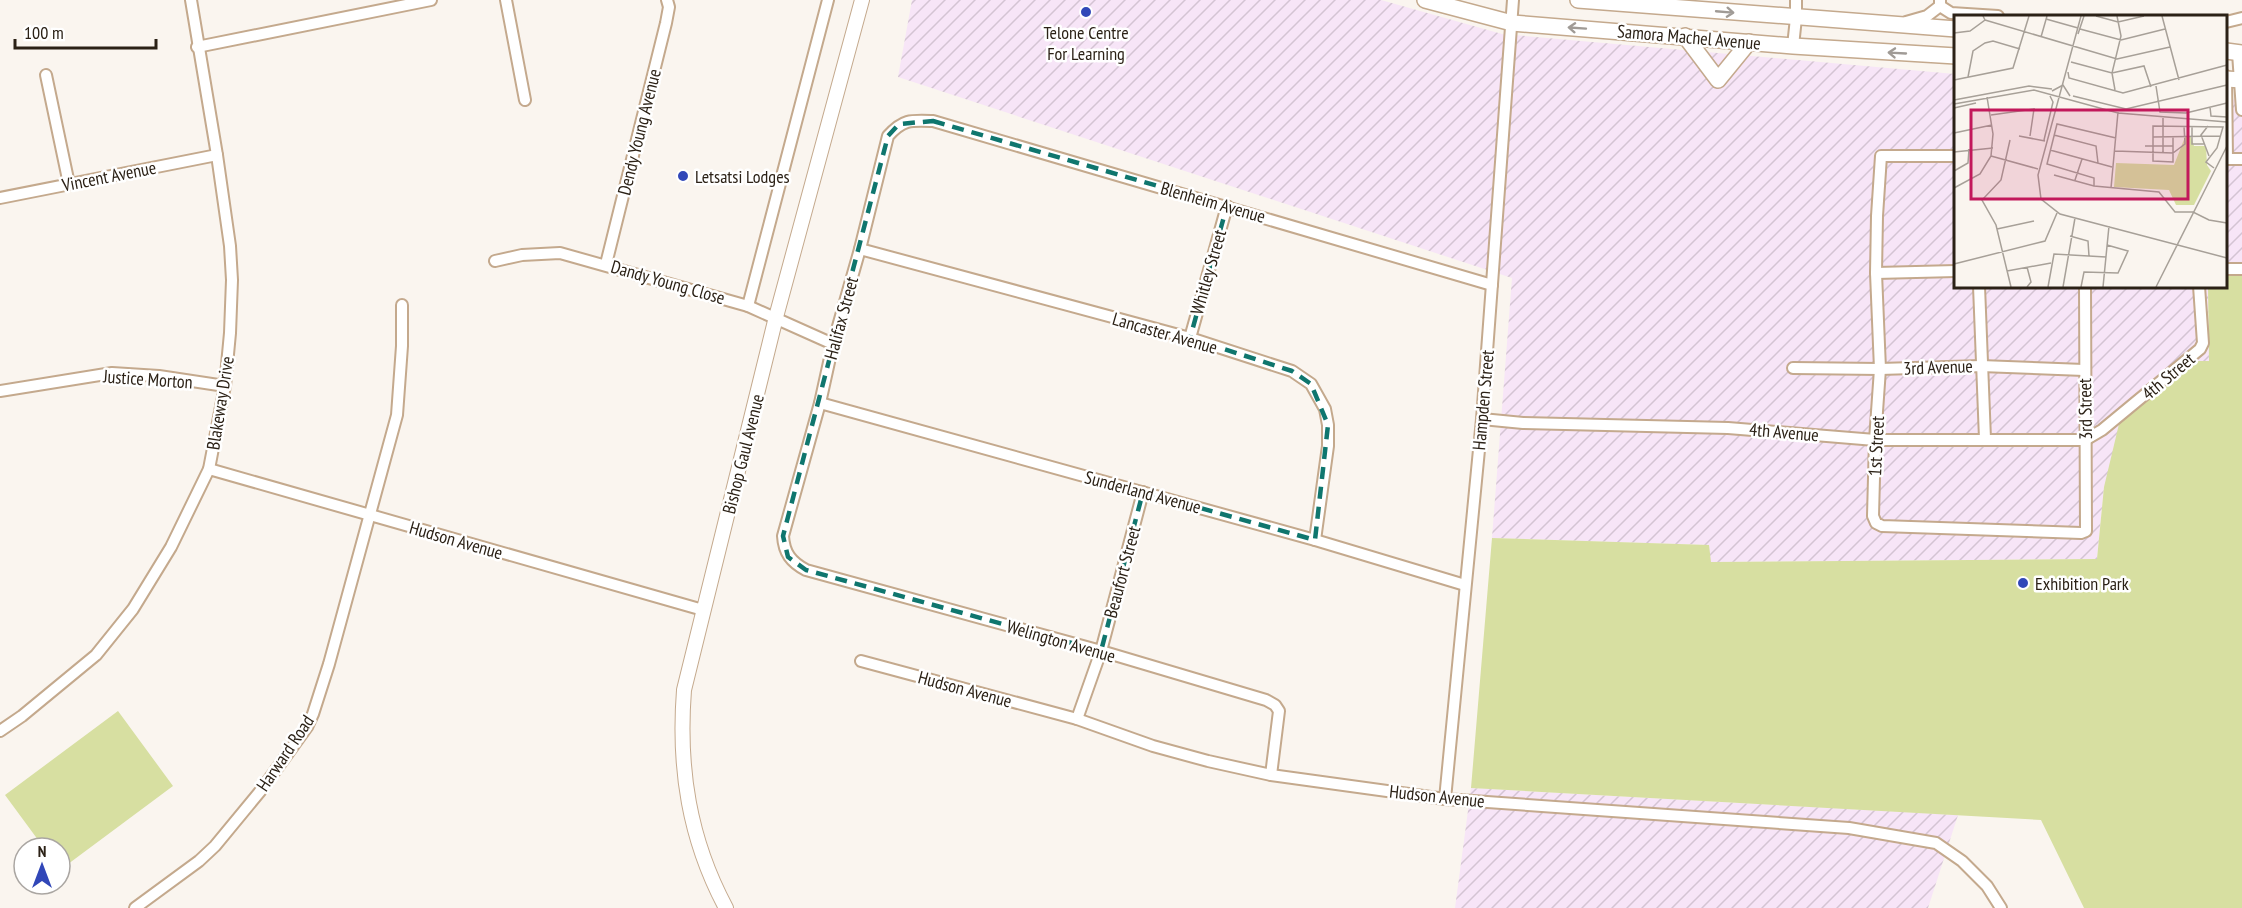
<svg xmlns="http://www.w3.org/2000/svg" width="2242" height="908" font-family="'PT Sans Narrow',sans-serif">
<style>
.industrial{fill:url(#industrial-furrows)}
.pitch{fill:#d7dfa1}
.lines{fill:none;stroke-linecap:round;stroke-linejoin:round}
.minor-casing{stroke:#c4a98d;stroke-width:14}
.major-casing{stroke:#c4a98d;stroke-width:16}
.highway-casing{stroke:#c4a98d;stroke-width:18}
.minor{stroke:#fff;stroke-width:10}
.major{stroke:#fff;stroke-width:14}
.highway{stroke:#fff;stroke-width:15}
.oneway{stroke:#a09b96}
.marked{fill:none;stroke:#0f766e;stroke-width:4.5;stroke-dasharray:12 8;stroke-linejoin:round}
.poi-dot{fill:#3147b8;stroke:#fff;stroke-width:2}
.labels{text-anchor:middle;dominant-baseline:central;stroke-width:5;stroke-linejoin:round;paint-order:stroke}
.poi-label{font-size:18px;fill:#2b2116;stroke:#fff;text-anchor:start}
.street-label{font-size:18px;fill:#2b2116;stroke:#fff}
.inset-road{fill:none;stroke:#a7a098;stroke-width:1.5}
.view{fill:#c2185b;fill-opacity:0.15;stroke:#c2185b;stroke-width:3}
.inset-edge{fill:none;stroke:#2b2116;stroke-width:3}
</style>
<defs>
<pattern id="industrial-furrows" width="10" height="10" patternUnits="userSpaceOnUse" patternTransform="scale(1.5)"><rect width="10" height="10" fill="#f7e5f7"/><path d="M-1 1l2-2M0 10L10 0M9 11l2-2" fill="none" stroke="#d4c4d3"/></pattern>
</defs>
<rect width="100%" height="100%" fill="#faf5ef"/>
<g class="industrial">
<path d="M912 0H1381L1502 34 1955 74 1956 286 2208 287 2209 361 2104 487 2097 559 1710 562 1708 545 1492 538 1512 278 898 77Z"/>
<path d="M2226 99 2242 100V275L2226 274Z"/>
<path d="M1471 788 1958 815 1928 908H1455Z"/>
</g>
<g class="pitch">
<path d="M2226 274 2242 275V908H2084L2041 820 1471 788 1492 538 1709 545 1711 562 2097 559 2104 487 2119 424 2191 361H2209L2208 287 2226 286Z"/>
<path d="M118 711 173 786 60 870V848H44L5 795Z"/>
</g>
<g class="lines">
<defs>
<g id="minor">
<path d="M506 0 525 100"/>
<path d="M1940 0V6L1951 13 1998 16"/>
<path d="M1906 22 1927 16 1940 6"/>
<path d="M2226 22 2242 18"/>
<path d="M1793 46 1796 18V0"/>
<path d="M197 47 431 0"/>
<path d="M2238 53 2242 110"/>
<path d="M46 75 69 184"/>
<path d="M2226 76 2227 159"/>
<path d="M1956 156H1881L1877 216 1876 273 1880 369 1875 440 1873 516 1876 523 1882 526 2081 533 2086 531 2085 286"/>
<path d="M2226 159H2242"/>
<path d="M0 198 217 155"/>
<path d="M860 249 1190 338 1292 371 1311 384 1325 409 1328 425V446L1315 540"/>
<path d="M495 261 522 255 560 253 748 306 833 344"/>
<path d="M606 264 666 23 669 7 667 0"/>
<path d="M2226 269H2242"/>
<path d="M1876 273 1956 271"/>
<path d="M1979 286 1985 439"/>
<path d="M748 306 828 0"/>
<path d="M1190 338 1227 206"/>
<path d="M1793 368 1880 369 1981 366 2084 370"/>
<path d="M0 391 112 373 159 376 225 386"/>
<path d="M820 403 1315 540 1465 585"/>
<path d="M1482 419 1523 423 1728 428 1875 440H2085L2102 430 2200 349 2203 343 2199 286"/>
<path d="M209 469 703 610"/>
<path d="M861 661 1077 719 1153 746 1208 761 1271 775 1445 799 1849 828 1936 843 1962 861 1987 886 2001 908"/>
<path d="M1077 719 1101 651 1143 492"/>
<path d="M0 731 22 716 96 655 133 609 171 547 209 469 225 386 230 333 232 280 230 246 217 155 191 0"/>
<path d="M1271 775 1279 711 1275 705 1266 700 1101 651 806 570C791 562 784 553 783 536L820 403 833 344 860 249 888 136C903 119 911 120 933 121L1492 285"/>
<path d="M1445 799 1482 419 1513 0"/>
<path d="M135 908 199 861 215 846 262 789 307 727 313 714 329 664 397 415 402 346V305"/>
</g>
<path id="major" d="M726 908C689 839 678 768 684 690L776 317 862 0"/>
<g id="highway">
<path d="M1425 0 1512 23 1793 46 1956 56"/>
<path d="M1578 0 1956 29"/>
<path d="M1685 36 1718 80 1749 42"/>
<path d="M2226 51 2242 53"/>
<path d="M2226 79 2242 80"/>
</g>
</defs>
<use href="#minor" class="minor-casing"/>
<use href="#major" class="major-casing"/>
<use href="#highway" class="highway-casing"/>
<use href="#minor" class="minor"/>
<use href="#major" class="major"/>
<use href="#highway" class="highway"/>
</g>
<defs><path id="oneway-shaft" d="M-6 0H5M1.5-3L5.5 0L1.5 3" fill="none" stroke-width="1.6" stroke-linecap="round" stroke-linejoin="round" transform="scale(1.5)"/></defs>
<g class="oneway">
<use href="#oneway-shaft" transform="translate(1725 12) rotate(5)"/>
<use href="#oneway-shaft" transform="translate(1577 28) rotate(-176)"/>
<use href="#oneway-shaft" transform="translate(1897 53) rotate(-177)"/>
</g>
<path class="marked" d="M933 121 1227 206 1190 338 1292 371 1311 384 1328 425 1315 540 1143 492 1101 651 806 570 788 557 783 536 888 136 899 124Z"/>
<g class="poi-dot">
<circle cx="1086" cy="12" r="6"/>
<circle cx="683" cy="176" r="6"/>
<circle cx="2023" cy="583" r="6"/>
</g>
<g class="labels">
<g class="poi-label">
<text x="1086" y="32" text-anchor="middle">Telone Centre<tspan x="1086" dy="21">For Learning</tspan></text>
<text x="695" y="176">Letsatsi Lodges</text>
<text x="2035" y="583">Exhibition Park</text>
</g>
<g class="street-label">
<text transform="translate(1689 37) rotate(5)">Samora Machel Avenue</text>
<text transform="translate(639 132) rotate(-76)">Dendy Young Avenue</text>
<text transform="translate(109 176) rotate(-11)">Vincent Avenue</text>
<text transform="translate(1213 202) rotate(16)">Blenheim Avenue</text>
<text transform="translate(1208 272) rotate(-74)">Whitley Street</text>
<text transform="translate(668 282) rotate(16)">Dandy Young Close</text>
<text transform="translate(841 318) rotate(-75)">Halifax Street</text>
<text transform="translate(1165 333) rotate(16)">Lancaster Avenue</text>
<text transform="translate(1938 367) rotate(-2)">3rd Avenue</text>
<text transform="translate(2168 376) rotate(-40)">4th Street</text>
<text transform="translate(148 379) rotate(4)">Justice Morton</text>
<text transform="translate(1483 400) rotate(-85)">Hampden Street</text>
<text transform="translate(220 403) rotate(-81)">Blakeway Drive</text>
<text transform="translate(2085 409) rotate(-91)">3rd Street</text>
<text transform="translate(1784 432) rotate(5)">4th Avenue</text>
<text transform="translate(1876 446) rotate(-87)">1st Street</text>
<text transform="translate(743 454) rotate(-76)">Bishop Gaul Avenue</text>
<text transform="translate(1143 492) rotate(15)">Sunderland Avenue</text>
<text transform="translate(456 540) rotate(16)">Hudson Avenue</text>
<text transform="translate(1122 572) rotate(-75)">Beaufort Street</text>
<text transform="translate(1061 641) rotate(16)">Welington Avenue</text>
<text transform="translate(965 689) rotate(15)">Hudson Avenue</text>
<text transform="translate(285 753) rotate(-56)">Harward Road</text>
<text transform="translate(1437 796) rotate(6)">Hudson Avenue</text>
</g>
</g>
<g transform="translate(1954 15)">
<rect width="273" height="273" fill="#faf5ef"/>
<path d="M231 122H237L240 131H252L253 150 257 156 240 190H222L215 175 160 172 162 148 220 150Z" fill="#d7dfa1"/>
<path class="inset-road" d="M127 1 84 160 87 184 106 199 273 243M142 1 164 7 190 1M208 1 225 65M92 4 124 13M31 5 163 44 216 32M126 14 167 25 211 14M0 18 16 16 31 5 29 1M124 19 130 1M87 22 93 1M117 47 158 58 190 51 197 72M114 57 115 63 169 78 273 50M14 62 19 36 31 28 39 26 66 34M0 65 59 53 75 1M202 71 206 97 232 98 273 88M161 75 158 58 167 21 163 1M98 76 109 70 116 81M119 81 172 94 273 70M0 85 75 71 98 74M0 89 80 75 164 98 273 107M256 92 257 101 273 102M0 93 22 88M37 100 80 94 76 121M209 103V138M238 111V129H250M254 111 247 120 255 141M0 118 38 110M100 120 142 131 144 148M65 121 91 126M199 122 266 121M219 122V147L199 146V111L269 112 263 133 252 147 260 153M56 125 47 165 28 185 42 210 57 272M90 125 99 87 96 81M191 131H219M96 135 158 152M161 136 219 138 231 129 230 111M0 137 39 133M37 141 84 154M0 156 14 148 15 134M100 160 140 171 205 177 221 197H239L255 205 273 208M121 165 128 144M140 171V163L93 149 103 109 162 123M0 173 26 159 37 141 39 119 33 82M157 173 164 97M43 214 80 206M116 221 134 226 135 241M0 249 91 226 103 198M73 252 77 267 73 272M53 256 97 248M94 272 100 239 152 242M109 272 121 203M127 272 130 257 164 258 174 236 153 230M149 272 155 211M202 272 273 131"/>
<path class="view" d="M17 95H234V184H17Z"/>
<rect width="273" height="273" class="inset-edge"/>
</g>
<g transform="translate(42 866)"><circle r="28" fill="#ffffff" stroke="#aaa6a2" stroke-width="1.5"/>
<path d="M0-4.5L10 22L0 15L-10 22Z" fill="#3147b8"/>
<text y="-9" font-size="16" font-weight="bold" text-anchor="middle" fill="#2b2116">N</text>
</g>
<path d="M15 39v9h141v-9" fill="none" stroke="#2b2116" stroke-width="3"/>
<text x="24" y="39" font-size="18" fill="#2b2116" stroke="#ffffff" stroke-width="4.5" paint-order="stroke">100 m</text>
</svg>
